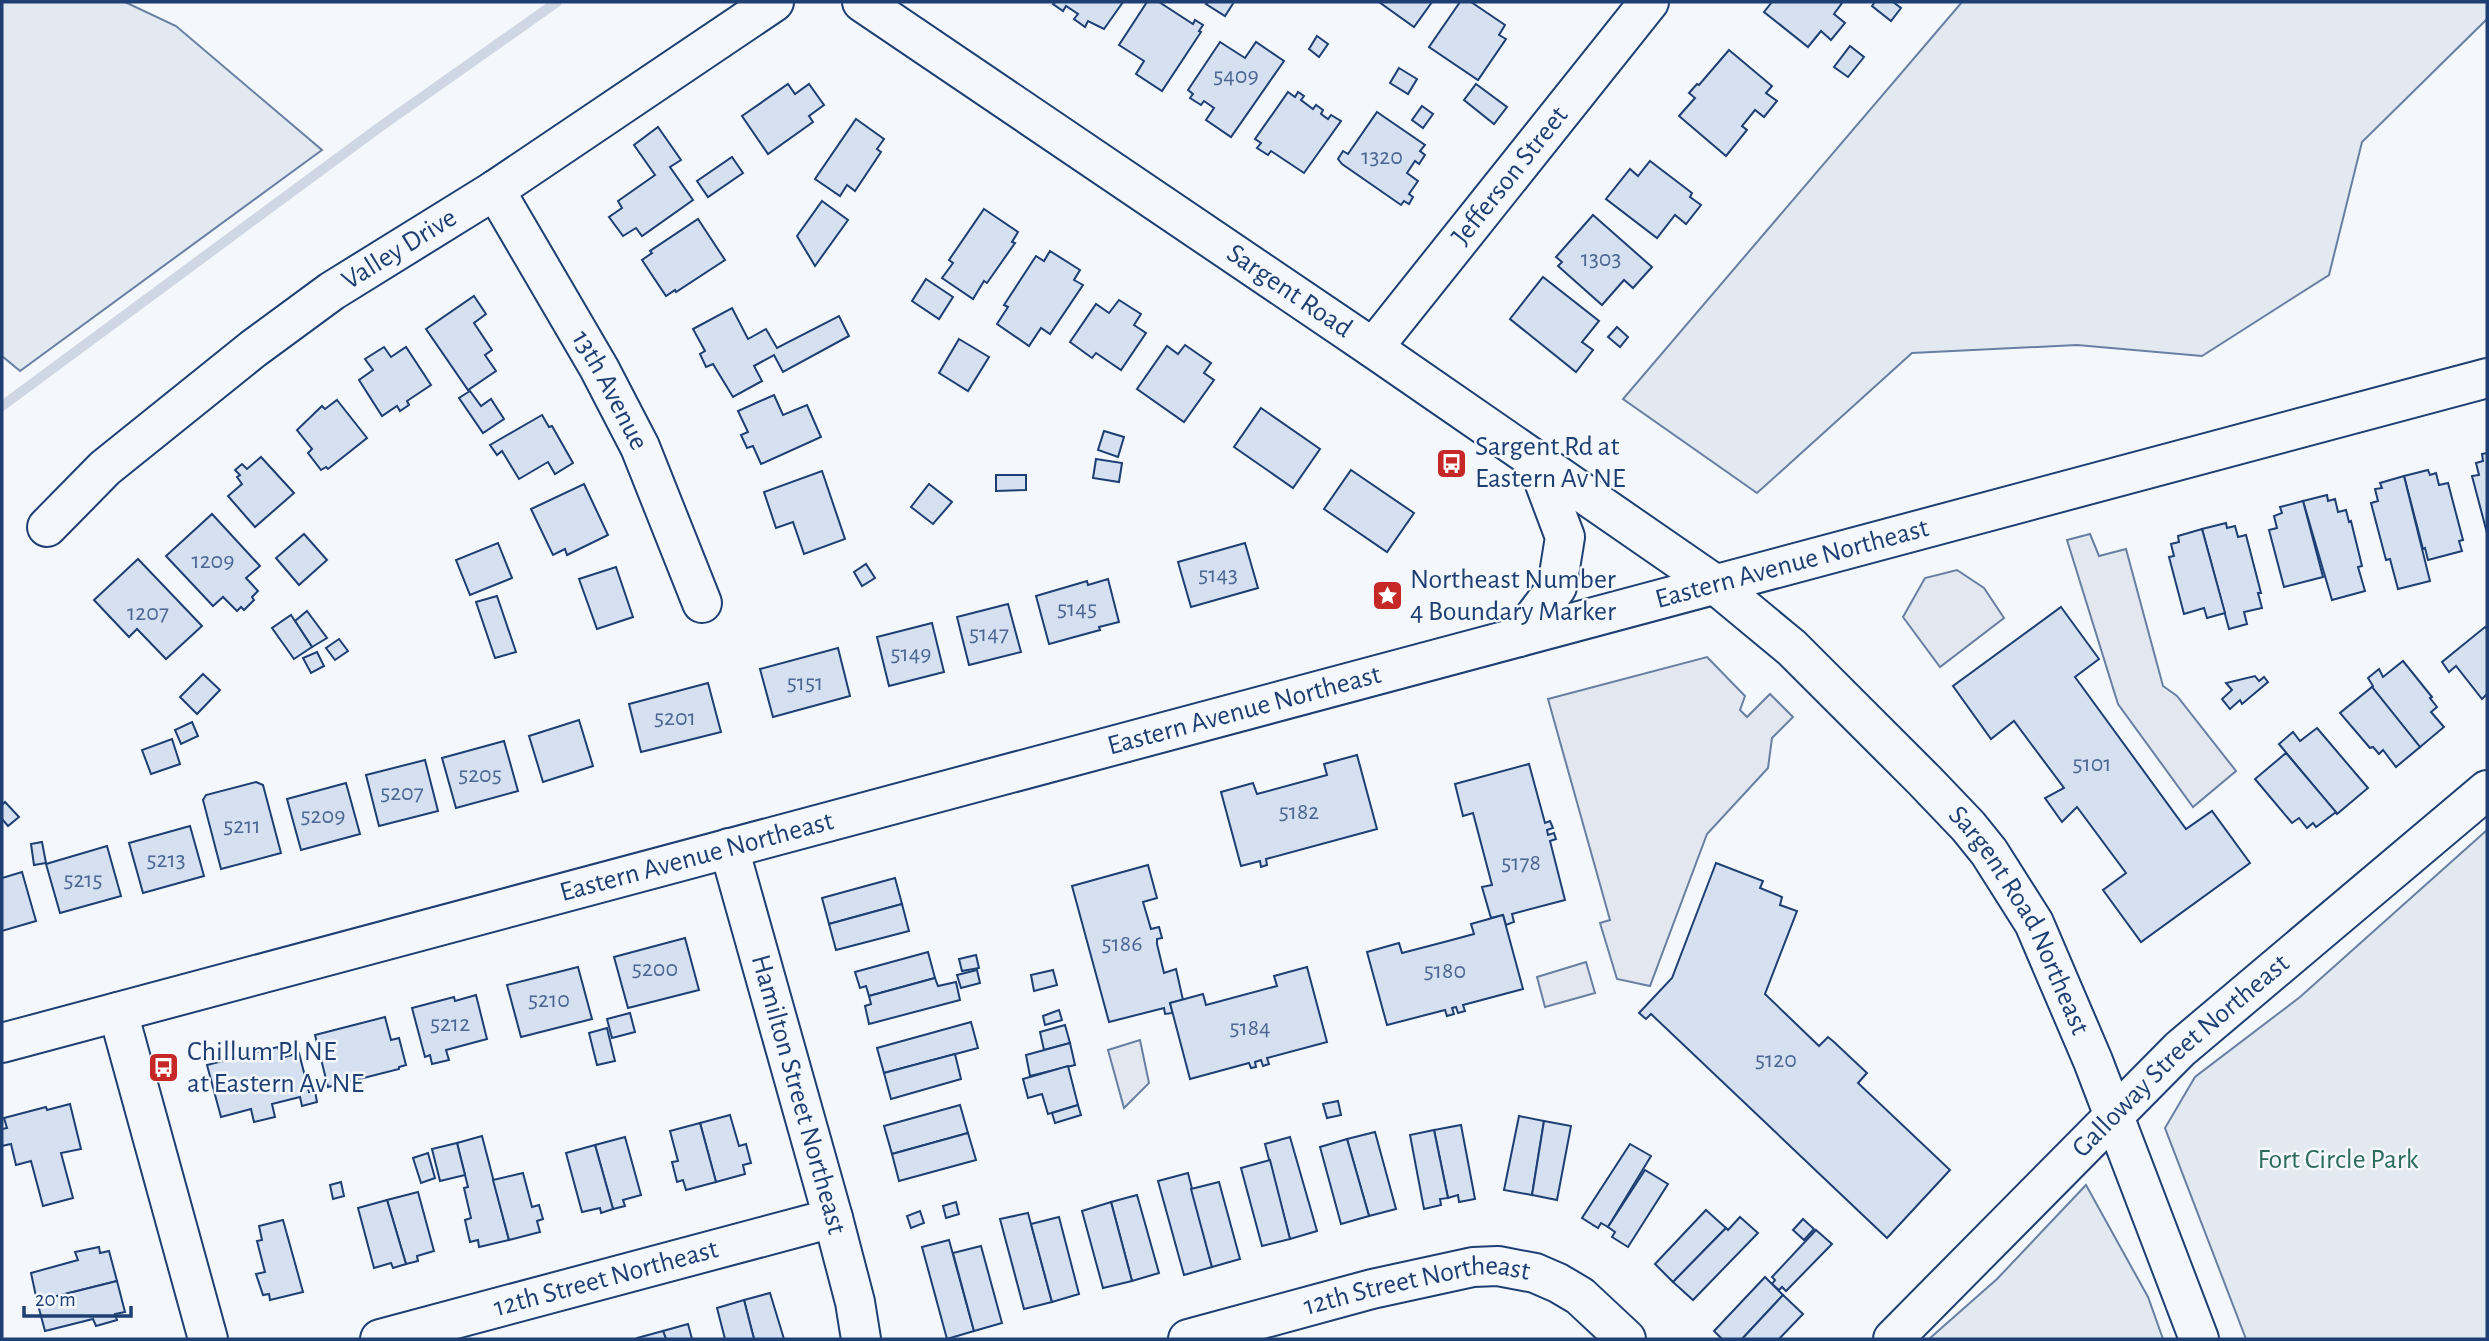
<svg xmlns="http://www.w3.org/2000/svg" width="2489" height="1341" font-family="'Alegreya Sans',sans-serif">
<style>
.green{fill:#e3e9f0;stroke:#687fa3;stroke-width:2}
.parking{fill:#e3e8f0;stroke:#687fa3;stroke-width:2}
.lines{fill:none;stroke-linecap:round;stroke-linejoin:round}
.stream{stroke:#cfd7e4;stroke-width:10}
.building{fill:#d5e0f0;stroke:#1d3f73;stroke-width:2}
.minor-casing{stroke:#1d3f73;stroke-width:42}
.major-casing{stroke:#1d3f73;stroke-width:42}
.minor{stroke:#f4f7fb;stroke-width:38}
.major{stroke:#f4f7fb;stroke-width:38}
.labels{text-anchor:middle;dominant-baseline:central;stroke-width:5;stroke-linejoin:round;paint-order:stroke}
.number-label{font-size:24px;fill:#4b6792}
.street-label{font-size:28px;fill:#1d3f73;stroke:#f4f7fb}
.poi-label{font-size:28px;fill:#1d3f73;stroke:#f4f7fb;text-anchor:start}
.park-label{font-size:28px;fill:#2c6c60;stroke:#f4f7fb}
</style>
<rect width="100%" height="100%" fill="#f4f7fb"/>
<g class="green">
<path d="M2 2H125L176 26 322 150 20 371 2 356Z"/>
<path d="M1962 2H2487V19L2362 142 2329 275 2202 356 2077 345 1912 353 1757 493 1623 399Z"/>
<path d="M2487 830V1339H2246L2165 1128 2195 1077 2300 997Z"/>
<path d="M2086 1185 2148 1297 2163 1339H1929L1997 1279Z"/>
</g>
<g class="parking">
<path d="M2090 534 2099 556 2126 549 2163 686 2177 696 2236 771 2193 807 2118 704 2067 540Z"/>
<path d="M1957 570 1984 588 2004 618 1940 667 1903 617 1925 578Z"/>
<path d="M1707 657 1745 696 1740 710 1747 717 1770 694 1793 717 1772 738 1768 768 1707 834 1650 986 1617 979 1600 923 1610 920 1548 699Z"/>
<path d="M1586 962 1595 993 1545 1007 1537 977Z"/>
<path d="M1140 1040 1149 1083 1124 1108 1108 1050Z"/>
</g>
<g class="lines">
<path class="stream" d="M2 406 377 129 557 2"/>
</g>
<g class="building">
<path d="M1055 2H1123L1104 29 1088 21 1085 27 1074 19 1078 14 1066 6 1063 11 1053 4Z"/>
<path d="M1147 2H1159L1193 24 1195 20 1203 25 1199 31 1201 32 1162 91 1136 74 1144 61 1119 45Z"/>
<path d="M1208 2H1234L1225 16 1206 4Z"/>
<path d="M1379 2H1432L1414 27Z"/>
<path d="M1460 2H1471L1505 25 1499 35 1506 39 1478 80 1429 47Z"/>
<path d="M1772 2H1840L1842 3 1834 14 1845 23 1831 40 1821 31 1808 47 1764 12Z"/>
<path d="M1875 2H1893L1901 8 1891 21 1872 6Z"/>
<path d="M1317 36 1328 44 1319 57 1309 49Z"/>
<path d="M1220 42 1245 58 1256 42 1284 61 1231 137 1206 120 1214 108 1204 101 1201 105 1190 98 1193 94 1188 90Z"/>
<path d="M1850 46 1864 57 1848 77 1834 67Z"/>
<path d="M1729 50 1772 86 1766 93 1777 101 1764 117 1755 110 1742 126 1747 130 1726 156 1679 116 1695 98 1689 93 1697 84 1699 85Z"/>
<path d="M1399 68 1417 79 1408 94 1390 83Z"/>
<path d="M788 84 795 94 809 84 824 105 809 116 813 122 768 154 742 116Z"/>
<path d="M1476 84 1507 107 1494 124 1464 100Z"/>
<path d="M1288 92 1295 97 1298 92 1304 96 1301 100 1313 109 1316 105 1323 110 1321 114 1328 119 1331 115 1341 121 1304 173 1271 151 1268 155 1257 148 1261 143 1255 139Z"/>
<path d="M1422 106 1433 114 1423 128 1412 120Z"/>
<path d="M1377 112 1425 145 1420 151 1425 155 1419 164 1415 161 1407 173 1418 181 1409 194 1413 197 1409 204 1404 201 1401 205 1342 164 1338 159 1343 151 1348 154Z"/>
<path d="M856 119 884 139 877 149 881 152 855 191 847 185 840 196 815 179Z"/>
<path d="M658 127 681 160 670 167 693 200 642 236 636 228 623 236 609 217 622 208 618 201 655 175 634 145Z"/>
<path d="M732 157 743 173 708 197 697 181Z"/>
<path d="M1650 161 1692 193 1690 197 1701 205 1686 224 1675 215 1657 238 1606 199 1630 169 1638 176Z"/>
<path d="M822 201 848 220 815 266 797 236Z"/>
<path d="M984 209 1018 232 1012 242 1015 243 987 283 984 281 973 299 942 278 953 263 949 260Z"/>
<path d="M1593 215 1652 267 1633 288 1624 280 1602 305 1558 266 1562 262 1556 257Z"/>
<path d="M698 219 725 260 676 292 675 290 666 296 642 260 652 253 650 251Z"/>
<path d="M1050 251 1080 270 1074 280 1083 285 1050 334 1041 328 1029 346 997 324 1008 307 1004 305 1036 256 1044 261Z"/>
<path d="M1543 277 1599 321 1582 342 1593 350 1576 372 1510 319Z"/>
<path d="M926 279 953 297 939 319 912 301Z"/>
<path d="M474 296 486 314 474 323 492 350 485 355 496 371 468 390 426 329Z"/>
<path d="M1119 300 1141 314 1134 325 1146 333 1121 370 1096 353 1092 358 1070 342 1096 304 1109 313Z"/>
<path d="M732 308 748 339 766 329 777 348 839 316 849 336 783 372 774 355 754 366 762 381 733 397 713 364 706 367 700 354 705 351 693 329Z"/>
<path d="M1617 327 1628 337 1620 347 1608 337Z"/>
<path d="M959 339 989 357 968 391 939 373Z"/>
<path d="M1185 345 1211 363 1204 373 1214 380 1184 422 1137 389 1167 346 1178 354Z"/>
<path d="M384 347 391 357 406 347 431 385 407 401 409 405 400 411 397 406 382 416 359 380 373 370 365 359Z"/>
<path d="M470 391 481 406 491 399 504 419 483 433 459 398Z"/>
<path d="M774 395 783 415 807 405 821 437 761 464 753 446 747 448 741 435 748 432 738 411Z"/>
<path d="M337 400 367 438 328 469 326 467 321 470 308 453 312 449 297 430 322 406 325 409Z"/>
<path d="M1261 408 1320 449 1293 488 1234 447Z"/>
<path d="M542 415 549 427 552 426 573 463 555 474 548 462 519 479 502 451 497 455 490 445Z"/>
<path d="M1104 431 1124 437 1118 457 1098 450Z"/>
<path d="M2487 453V533L2472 476 2479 475 2476 463 2483 461 2482 454Z"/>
<path d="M261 457 294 493 255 527 228 496 242 484 237 477 240 475 235 470 242 464 247 469Z"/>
<path d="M1096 459 1122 463 1119 482 1093 478Z"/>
<path d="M1351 470 1414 513 1387 552 1324 509Z"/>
<path d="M2428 470 2430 475 2436 473 2439 485 2448 483 2463 540 2459 541 2462 551 2428 560 2425 548 2423 549 2404 476Z"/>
<path d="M822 471 845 539 804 554 793 522 776 528 764 492Z"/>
<path d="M996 475H1026V490L996 491Z"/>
<path d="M2404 476 2430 581 2398 589 2390 559 2386 560 2371 503 2378 501 2375 489 2382 488 2380 483Z"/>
<path d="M584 484 608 535 567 555 565 549 553 555 531 509Z"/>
<path d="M929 484 952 502 933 524 911 507Z"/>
<path d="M2327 495 2328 501 2335 499 2338 512 2346 510 2349 522 2351 521 2362 566 2358 567 2365 591 2332 600 2303 501Z"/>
<path d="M2303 501 2323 577 2284 587 2269 530 2277 528 2274 516 2282 513 2280 507Z"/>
<path d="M212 514 260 566 246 578 258 591 252 597 254 600 244 610 241 607 237 611 223 597 213 606 166 556Z"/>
<path d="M2226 523 2227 528 2235 526 2238 537 2246 535 2261 593H2258L2262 608 2244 612 2247 624 2229 629 2202 529Z"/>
<path d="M2202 529 2225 613 2207 618 2204 608 2184 614 2169 557 2174 556 2171 544 2179 542 2178 536Z"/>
<path d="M304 534 327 560 299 585 276 558Z"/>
<path d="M498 543 512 578 470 595 456 560Z"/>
<path d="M1245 543 1258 588 1191 607 1178 562Z"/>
<path d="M138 559 202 626 166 659 137 629 129 637 94 600Z"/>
<path d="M866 564 875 578 862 586 854 572Z"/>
<path d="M616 567 633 617 597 629 579 579Z"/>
<path d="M1108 579 1119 622 1099 627 1100 630 1049 644 1036 596 1087 581 1088 585Z"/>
<path d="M497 596 516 652 495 658 476 602Z"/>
<path d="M1008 604 1021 652 969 665 957 617Z"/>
<path d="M2061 607 2099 659 2075 677 2186 829 2212 811 2250 863 2141 942 2103 890 2126 873 2077 807 2062 822 2045 798 2064 788 2014 721 1991 739 1953 686Z"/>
<path d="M307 611 327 638 312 647 295 621Z"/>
<path d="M291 615 312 647 294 659 272 628Z"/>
<path d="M932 623 944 672 889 686 877 637Z"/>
<path d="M2485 627 2487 629V694L2482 699 2456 666 2449 672 2442 662Z"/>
<path d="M339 639 348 651 335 660 326 648Z"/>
<path d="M838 648 850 696 773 717 760 669Z"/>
<path d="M317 652 324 666 311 673 303 658Z"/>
<path d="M2403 661 2432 697 2430 698 2437 707 2431 712 2444 727 2420 747 2372 687 2373 686 2368 678 2379 669 2383 677Z"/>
<path d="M203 674 220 690 197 714 180 697Z"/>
<path d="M2255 676 2259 681 2264 677 2268 682 2242 704 2240 700 2230 709 2222 699 2232 690 2226 683Z"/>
<path d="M708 683 721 732 641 752 629 704Z"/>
<path d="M2372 687 2420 747 2396 767 2383 750 2379 754 2373 747 2370 748 2340 713Z"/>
<path d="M579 720 593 766 543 782 529 736Z"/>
<path d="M192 722 198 736 181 744 175 730Z"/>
<path d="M2317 728 2368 788 2337 814 2279 744 2293 732 2300 741Z"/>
<path d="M172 739 180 764 151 774 142 750Z"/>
<path d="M504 741 518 791 456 808 442 758Z"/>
<path d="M2286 753 2336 812 2316 827 2313 823 2307 828 2299 818 2292 823 2255 779Z"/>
<path d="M1357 755 1377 829 1266 859 1267 865 1261 867 1260 861 1241 866 1221 792 1253 783 1257 794 1327 775 1324 764Z"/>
<path d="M425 760 438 811 379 826 366 775Z"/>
<path d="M1529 764 1545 823 1550 821 1553 828 1547 830 1548 835 1554 833 1556 839 1550 841 1565 900 1512 914 1514 922 1506 925 1503 915 1491 918 1482 887 1492 885 1473 813 1463 816 1455 784Z"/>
<path d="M256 782 263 785 281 853 221 869 203 800 206 795Z"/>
<path d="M346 783 360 834 301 850 287 799Z"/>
<path d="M5 802 19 817 8 826 2 819V805Z"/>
<path d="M190 826 204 876 143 893 129 843Z"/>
<path d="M42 842 46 863 34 865 31 844Z"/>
<path d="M107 846 121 896 60 913 46 864Z"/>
<path d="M1716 863 1763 881 1760 888 1782 897 1780 905 1797 911 1765 994 1819 1046 1828 1037 1834 1042 1867 1073 1858 1083 1950 1170 1887 1238 1651 1014 1646 1019 1639 1013 1672 978Z"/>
<path d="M1148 865 1157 898 1143 902 1151 929 1159 927 1162 938 1157 939V944L1164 973 1176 969 1183 1000 1170 1003 1173 1013 1165 1014 1164 1008 1109 1022 1072 886Z"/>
<path d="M22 872 36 921 2 931V878Z"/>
<path d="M895 878 902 904 829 924 822 898Z"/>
<path d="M902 904 909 931 836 950 829 924Z"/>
<path d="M1503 915 1523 989 1463 1005 1465 1011 1458 1013 1456 1007 1452 1008 1454 1014 1447 1016 1445 1010 1387 1025 1367 952 1399 943 1402 953 1448 941 1474 934 1471 924Z"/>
<path d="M685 938 699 990 628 1008 614 957Z"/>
<path d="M928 952 935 978 869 996 866 986 860 988 855 972Z"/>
<path d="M976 955 979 968 962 971 959 959Z"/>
<path d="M578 967 592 1019 521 1037 507 985Z"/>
<path d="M1307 967 1327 1042 1267 1058 1269 1064 1263 1066 1261 1060 1255 1062 1256 1067 1251 1068 1249 1063 1190 1079 1170 1003 1203 994 1206 1005 1277 986 1274 976Z"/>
<path d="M977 970 980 983 961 988 957 975Z"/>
<path d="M1053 970 1057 985 1034 991 1031 975Z"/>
<path d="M935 978 938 986 956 982 960 1000 869 1024 865 1006 871 1004 869 996Z"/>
<path d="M476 995 487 1039 446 1050 449 1060 432 1064 430 1055 425 1057 412 1008 454 997 455 1001Z"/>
<path d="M1059 1010 1062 1020 1045 1025 1043 1016Z"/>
<path d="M630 1013 635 1032 612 1038 607 1019Z"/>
<path d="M385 1017 391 1040 399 1038 406 1065 399 1067V1069L328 1087 315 1035Z"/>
<path d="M971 1022 978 1048 884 1073 877 1048Z"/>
<path d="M1065 1025 1070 1043 1044 1050 1040 1032Z"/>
<path d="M607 1028 615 1061 597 1065 589 1033Z"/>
<path d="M1070 1043 1075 1065 1030 1076 1026 1055Z"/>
<path d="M278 1047 281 1058 299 1053 309 1092 315 1091 317 1102 302 1106 300 1097 272 1104 275 1117 254 1122 251 1109 221 1117 207 1065Z"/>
<path d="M955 1054 961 1079 891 1099 884 1073Z"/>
<path d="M1068 1066 1078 1105 1048 1114 1042 1094 1028 1098 1023 1079Z"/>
<path d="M1338 1101 1341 1115 1327 1118 1323 1104Z"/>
<path d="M70 1104 81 1149 61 1153 73 1198 43 1206 31 1161 16 1165 11 1144 2 1146V1129L7 1128 4 1118 46 1107 47 1110Z"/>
<path d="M960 1105 968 1133 892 1154 884 1126Z"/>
<path d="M1078 1105 1081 1115 1055 1123 1052 1113Z"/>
<path d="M730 1115 739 1146 746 1144 751 1163 743 1165 745 1174 716 1182 700 1123Z"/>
<path d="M1519 1116 1544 1121 1532 1195 1504 1190Z"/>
<path d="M1544 1121 1571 1126 1557 1200 1532 1195Z"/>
<path d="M700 1123 716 1182 686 1190 683 1180 677 1182 672 1162 678 1161 670 1131Z"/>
<path d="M1461 1125 1475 1199 1459 1202 1458 1195 1448 1198 1434 1130Z"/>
<path d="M1434 1130 1448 1198 1440 1199 1441 1205 1424 1209 1410 1135Z"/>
<path d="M1375 1132 1396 1209 1369 1216 1347 1139Z"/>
<path d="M968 1133 976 1160 899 1181 892 1154Z"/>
<path d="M482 1136 509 1240 479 1247 478 1240 470 1242 465 1220 471 1218 464 1188 468 1187 457 1143Z"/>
<path d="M625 1137 641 1195 623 1200 625 1206 613 1209 595 1145Z"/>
<path d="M1290 1137 1317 1231 1290 1239 1265 1144Z"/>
<path d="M1347 1139 1369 1216 1341 1224 1320 1147Z"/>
<path d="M457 1143 465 1175 440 1181 432 1149Z"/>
<path d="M1630 1144 1651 1156 1608 1227 1601 1223 1598 1228 1582 1218Z"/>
<path d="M595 1145 613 1209 601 1213 600 1208 582 1212 566 1153Z"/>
<path d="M428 1153 435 1178 421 1183 413 1158Z"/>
<path d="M1270 1160 1290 1239 1262 1246 1241 1168Z"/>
<path d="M1645 1170 1668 1184 1628 1247 1612 1237 1615 1232 1608 1227Z"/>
<path d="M523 1173 532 1207 539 1205 543 1219 537 1221 540 1232 509 1240 493 1180Z"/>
<path d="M1188 1173 1212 1267 1184 1275 1158 1181Z"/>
<path d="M341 1182 344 1196 333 1199 330 1185Z"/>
<path d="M1219 1182 1240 1259 1212 1267 1191 1189Z"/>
<path d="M418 1192 434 1251 417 1256 418 1261 406 1264 387 1200Z"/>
<path d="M1137 1195 1159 1273 1132 1281 1111 1202Z"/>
<path d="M387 1200 406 1264 393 1268 391 1263 374 1268 358 1208Z"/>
<path d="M956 1202 959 1214 946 1218 943 1206Z"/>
<path d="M1111 1202 1132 1281 1103 1288 1082 1211Z"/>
<path d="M1706 1210 1726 1228 1673 1282 1655 1264Z"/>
<path d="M920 1211 924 1223 911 1228 907 1216Z"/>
<path d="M1028 1213 1052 1302 1024 1309 1000 1219Z"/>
<path d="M1059 1217 1079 1294 1052 1302 1031 1224Z"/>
<path d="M1740 1217 1758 1233 1693 1300 1673 1282 1726 1228 1728 1230Z"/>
<path d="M1803 1219 1814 1229 1804 1240 1793 1230Z"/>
<path d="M283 1220 303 1292 270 1300 269 1294 263 1295 256 1274 265 1272 257 1241 262 1240 259 1226Z"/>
<path d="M1816 1230 1832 1244 1786 1291 1782 1287 1779 1290 1772 1284 1775 1280 1772 1277Z"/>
<path d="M949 1240 974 1331 947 1339 922 1247Z"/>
<path d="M981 1246 1002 1323 974 1331 953 1253Z"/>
<path d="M99 1247 100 1253 109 1251 117 1281 37 1301 31 1273 78 1260 75 1252Z"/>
<path d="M1765 1277 1783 1295 1742 1339H1722L1714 1331Z"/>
<path d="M117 1281 125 1312 115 1314 117 1320 96 1326 93 1319 45 1331 37 1301Z"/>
<path d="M770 1293 784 1339H754L744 1300Z"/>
<path d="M1783 1295 1803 1314 1779 1339H1742Z"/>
<path d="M744 1300 754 1339H725L717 1308Z"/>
<path d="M688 1324 692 1339H666L663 1331Z"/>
<path d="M663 1331 666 1339H637V1338Z"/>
</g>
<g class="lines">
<defs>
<g id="minor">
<path id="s1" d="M495 190 599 368 640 447 702 603"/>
<path id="s2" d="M1373 348 1649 2"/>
<path id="s3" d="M47 527 105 468 253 349 332 291 495 190 774 2"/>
<path id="s4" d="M729 848 833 1218 855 1302 861 1339"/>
<path d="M118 1012 208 1339"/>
<path id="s5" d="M2 1043 2487 378"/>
<path id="s6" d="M380 1339 833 1218"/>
<path id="s7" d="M1188 1339 1372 1289 1473 1267 1498 1266 1535 1273 1558 1283 1580 1296 1626 1339"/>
<path id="s8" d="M1893 1339 2180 1049 2487 790"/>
</g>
<g id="major">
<path id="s9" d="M862 2 1373 348 1716 585 1792 648 1925 781 1968 826 1989 852 2034 923 2093 1061 2199 1339"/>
<path d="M1519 637 1557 587 1565 537 1536 460"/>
</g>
</defs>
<use href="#minor" class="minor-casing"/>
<use href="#major" class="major-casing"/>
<use href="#minor" class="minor"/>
<use href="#major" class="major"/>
</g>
<defs>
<symbol id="bus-square" viewBox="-11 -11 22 22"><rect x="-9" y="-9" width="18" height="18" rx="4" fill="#c62828" stroke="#f4f7fb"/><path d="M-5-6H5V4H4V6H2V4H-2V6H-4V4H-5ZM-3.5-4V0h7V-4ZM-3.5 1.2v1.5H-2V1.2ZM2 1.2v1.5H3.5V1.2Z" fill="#fff"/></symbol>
<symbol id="sight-square" viewBox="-11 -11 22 22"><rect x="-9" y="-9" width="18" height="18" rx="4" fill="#c62828" stroke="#f4f7fb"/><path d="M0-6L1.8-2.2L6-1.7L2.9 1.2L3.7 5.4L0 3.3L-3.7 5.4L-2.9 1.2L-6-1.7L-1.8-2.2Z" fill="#fff"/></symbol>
</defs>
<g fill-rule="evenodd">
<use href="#bus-square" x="1434" y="446" width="35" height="35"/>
<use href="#sight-square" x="1370" y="578" width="35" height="35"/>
<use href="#bus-square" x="146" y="1050" width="35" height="35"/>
</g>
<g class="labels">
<g class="number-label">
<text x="1236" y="76">5409</text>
<text x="1382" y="157">1320</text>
<text x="1601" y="259">1303</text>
<text x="213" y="561">1209</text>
<text x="1218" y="575">5143</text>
<text x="1077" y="609">5145</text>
<text x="148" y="613">1207</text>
<text x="989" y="634">5147</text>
<text x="911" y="654">5149</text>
<text x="805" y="683">5151</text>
<text x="675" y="718">5201</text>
<text x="2092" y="764">5101</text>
<text x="480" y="775">5205</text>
<text x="402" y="793">5207</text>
<text x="1299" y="812">5182</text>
<text x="323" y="816">5209</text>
<text x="242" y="826">5211</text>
<text x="166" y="860">5213</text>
<text x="1521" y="863">5178</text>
<text x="83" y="880">5215</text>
<text x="1122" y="944">5186</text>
<text x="655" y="969">5200</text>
<text x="1445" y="971">5180</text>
<text x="549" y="1000">5210</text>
<text x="450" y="1024">5212</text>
<text x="1250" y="1028">5184</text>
<text x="1776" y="1060">5120</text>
</g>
<g class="street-label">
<text stroke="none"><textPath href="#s2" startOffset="220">Jefferson Street</textPath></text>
<text stroke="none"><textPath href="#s3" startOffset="450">Valley Drive</textPath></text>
<text stroke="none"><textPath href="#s9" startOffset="516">Sargent Road</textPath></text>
<text stroke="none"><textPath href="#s1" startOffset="231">13th Avenue</textPath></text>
<text stroke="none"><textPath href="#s5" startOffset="1853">Eastern Avenue Northeast</textPath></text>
<text stroke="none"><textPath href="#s5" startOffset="1286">Eastern Avenue Northeast</textPath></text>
<text stroke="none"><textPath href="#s5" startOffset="719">Eastern Avenue Northeast</textPath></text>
<text stroke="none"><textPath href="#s9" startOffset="1491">Sargent Road Northeast</textPath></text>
<text stroke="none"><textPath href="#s8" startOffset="404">Galloway Street Northeast</textPath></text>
<text stroke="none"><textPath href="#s4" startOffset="256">Hamilton Street Northeast</textPath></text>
<text stroke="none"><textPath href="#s6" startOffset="234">12th Street Northeast</textPath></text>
<text stroke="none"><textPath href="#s7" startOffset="236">12th Street Northeast</textPath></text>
</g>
<g class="poi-label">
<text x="1475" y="447">Sargent Rd at<tspan x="1475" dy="32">Eastern Av NE</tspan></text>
<text x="1410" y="580">Northeast Number<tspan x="1410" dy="32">4 Boundary Marker</tspan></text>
<text x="187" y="1052">Chillum Pl NE<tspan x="187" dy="32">at Eastern Av NE</tspan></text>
</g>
<g class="park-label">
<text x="2338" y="1160">Fort Circle Park</text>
</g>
</g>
<rect width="2489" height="1341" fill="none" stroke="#1d3f73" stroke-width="7"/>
<path d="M24 1306v10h107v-10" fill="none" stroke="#1d3f73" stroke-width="3.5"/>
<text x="35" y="1306" font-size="21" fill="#1d3f73" stroke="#f4f7fb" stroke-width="5" paint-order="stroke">20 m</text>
</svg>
